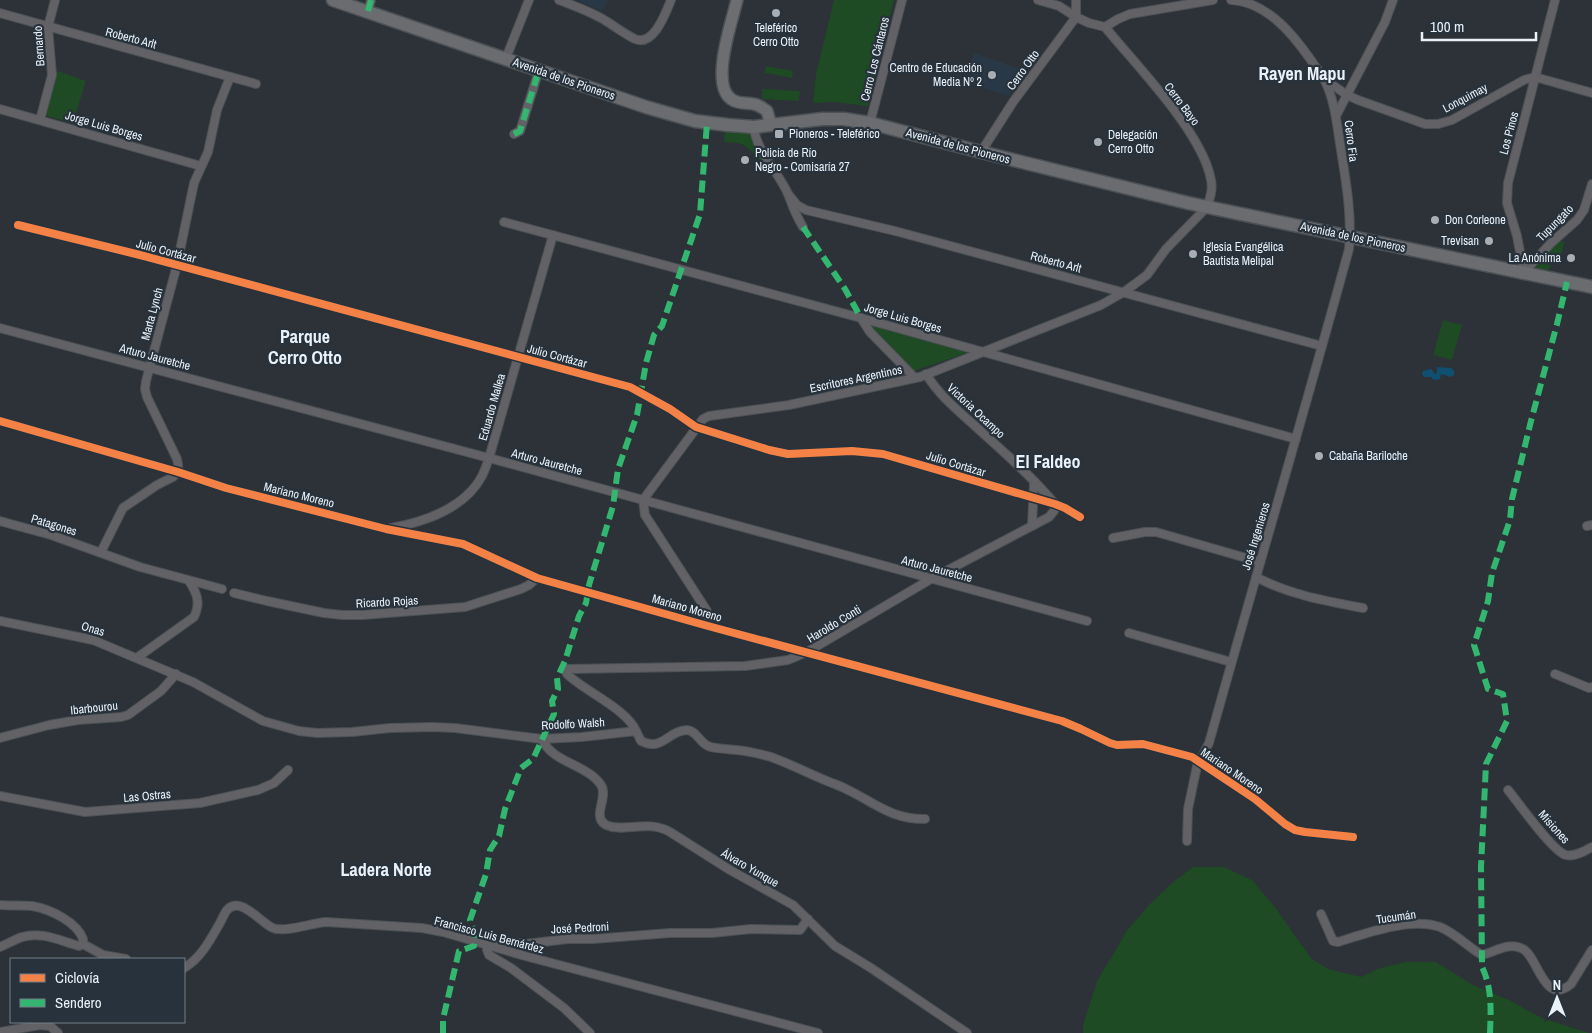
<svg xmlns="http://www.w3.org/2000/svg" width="1592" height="1033" font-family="'Archivo Narrow',sans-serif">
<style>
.built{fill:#293846}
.green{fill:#1e4a24}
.water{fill:#0f4f70}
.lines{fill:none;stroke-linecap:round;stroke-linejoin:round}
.minor-casing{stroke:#4b5155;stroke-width:10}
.secondary-casing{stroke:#4b5155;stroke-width:14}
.primary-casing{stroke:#4b5155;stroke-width:15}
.minor{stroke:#626266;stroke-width:8}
.secondary{stroke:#6d6e71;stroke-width:11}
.primary{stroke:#6b6c70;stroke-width:12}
.quiet{stroke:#33b770;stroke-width:6;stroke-dasharray:12 6;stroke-linecap:butt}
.cycleway-casing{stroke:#27323c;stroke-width:11}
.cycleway{stroke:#f48246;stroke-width:8}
.poi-dot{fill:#a8aeb4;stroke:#27323c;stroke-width:2}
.labels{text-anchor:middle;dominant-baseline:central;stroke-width:4.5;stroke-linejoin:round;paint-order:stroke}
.poi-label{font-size:12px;fill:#eaf1f8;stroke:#27323c;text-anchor:start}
.street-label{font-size:12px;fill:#eaf1f8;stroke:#27323c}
.district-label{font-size:18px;font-weight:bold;fill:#eaf1f8;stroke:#27323c}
</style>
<rect width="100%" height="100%" fill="#2c3237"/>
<g class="built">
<path d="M577 0H608L602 11Z"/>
<path d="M974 53 1021 69 1009 96 964 82Z"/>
</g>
<g class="green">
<path d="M834 0H894L868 106 833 102 813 103 816 74Z"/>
<path d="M766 66 793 71 792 78 765 73Z"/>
<path d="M58 71 86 81 73 123 47 116 52 75Z"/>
<path d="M762 89 800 91 799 101 762 99Z"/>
<path d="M725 129 752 130V138L764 156 761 161C743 146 750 143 724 142Z"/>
<path d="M1559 241 1564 242 1561 257 1551 255 1548 265 1552 266 1544 273 1534 270V267C1542 257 1551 250 1559 241Z"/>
<path d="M1443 320 1462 325 1452 360 1433 355Z"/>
<path d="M872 324 972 351 914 371 872 328Z"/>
<path d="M1193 867H1224L1252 880 1275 907 1311 958 1328 969 1361 977 1377 969 1405 962H1436L1473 985 1509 1000 1542 1018 1589 1033H1083V1025L1097 981 1128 929 1150 904 1173 882Z"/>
</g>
<path class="water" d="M1437 367 1451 368 1454 371V375L1451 377 1441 374 1440 379 1434 380 1431 377H1424L1422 374 1423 371 1431 369 1435 374 1437 373Z"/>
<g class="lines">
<defs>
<g id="minor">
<path d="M559 0C572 5 586 10 599 17 611 23 622 33 635 39 654 47 666 12 671 0"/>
<path d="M1038 0 1059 6 1076 17 1089 23 1105 27 1118 19 1130 14 1213 0"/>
<path d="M368 11 371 0"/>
<path d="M0 13 256 84"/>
<path d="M506 58 529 0"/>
<path d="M1324 79 1347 95 1358 100 1425 124H1438L1452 120 1524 80 1535 77 1592 93"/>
<path d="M0 109 201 166"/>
<path d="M1336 116 1385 22 1393 0"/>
<path d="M40 120 52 75 48 27 55 0"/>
<path d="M870 123 902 0"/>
<path d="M754 127C755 149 779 173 788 194 793 207 795 214 803 227"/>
<path d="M514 134 520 131 539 70"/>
<path d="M981 152 1013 102 1076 17V0"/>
<path d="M788 194 797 205 806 210 895 231 1322 346"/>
<path d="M504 222 861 318 1296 439"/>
<path d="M18 225 144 256 630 387 670 409 696 427 769 450 788 454 852 451 883 454 1055 504 1065 508 1080 517"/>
<path d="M1524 272 1517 236 1507 203 1508 183 1555 0"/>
<path d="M1524 272 1551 243 1577 220 1584 210 1592 184"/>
<path d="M861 318 870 332 915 378"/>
<path d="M0 328 489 458 1087 621"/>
<path d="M0 421 178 472 226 488 386 529 463 544 537 578 708 626 1062 721 1081 729 1110 743 1117 745 1143 744 1192 757 1255 799 1285 824 1295 830 1305 832 1353 837"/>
<path d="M0 521 51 535 140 567 222 589"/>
<path d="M1032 526 1034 483"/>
<path d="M1587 526 1592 525"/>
<path d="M391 528C424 522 465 508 482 476 485 470 487 464 489 458L553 235"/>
<path d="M1113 538 1145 532H1156L1260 562"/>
<path d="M101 552 123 508 157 485 173 477C179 471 179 467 177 459L147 397 145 389 146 381 177 265 194 183 208 152 217 110 230 77"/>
<path d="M1256 577C1290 595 1326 601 1363 608"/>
<path d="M234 593 267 601 324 613 342 615H362L465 607 521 589 529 585 537 578"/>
<path d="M0 621 93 640 193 682 263 721 299 731 317 733 352 732 390 728 432 727 455 728 542 739 582 737 636 731 641 741C662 752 669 730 687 730 698 731 700 745 711 747 719 749 729 749 737 750 748 751 760 754 771 757 790 764 808 773 827 781 834 784 841 786 848 790 877 804 891 819 925 819"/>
<path d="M708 626 707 611 645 515 643 500 703 419 709 416 789 405 920 377 1101 305 1124 292 1147 275 1166 249 1207 207C1210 198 1213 190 1211 180 1203 133 1136 65 1105 27"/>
<path d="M1129 633 1231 662"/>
<path d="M138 657 194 617C201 603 197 593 189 581"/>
<path d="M1555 674 1589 688 1592 687"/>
<path d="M636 731C627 709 584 691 567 674L568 669 745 666 788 660 807 652 931 579 1049 517 1054 511 1055 504C1031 475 1001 450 974 425 956 409 939 395 926 374"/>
<path d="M0 738 49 725 78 720 121 717 128 715 161 691 176 674"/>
<path d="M542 739C552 763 587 764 601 785 609 797 591 817 606 825 623 833 647 819 670 832L730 870 793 905 835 946 871 968 967 1033"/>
<path d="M1508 790C1518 802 1553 852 1566 855 1575 857 1585 851 1592 847"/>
<path d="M0 796 85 812 200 803 258 790 274 783 288 770"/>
<path d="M1187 841 1188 809 1197 766 1209 743C1255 578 1304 414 1349 249 1352 215 1346 182 1341 150 1337 126 1335 100 1324 79 1322 74 1318 70 1315 66 1296 38 1269 2 1231 0"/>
<path d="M0 905C11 906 21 905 32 906 50 909 77 922 83 939V944L79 946C60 941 42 931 22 937 14 940 7 944 0 947"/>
<path d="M1321 914 1333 941 1338 942C1367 933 1410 917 1440 927 1455 933 1468 947 1482 955 1495 952 1509 941 1523 949 1538 957 1544 1007 1571 984L1592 950"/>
<path d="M83 944 103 955 126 959"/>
<path d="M184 968C201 958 210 940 220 923 222 919 224 914 227 910 240 895 261 923 273 928 283 933 312 923 326 922L422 928 443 932 525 956 818 1033"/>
<path d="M0 1032 40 1025 50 1026 58 1033"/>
<path d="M590 1033 564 1008 511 968 489 955 487 950 488 944 497 940 525 944 568 939H593L670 933H712L751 929 800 930 808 919"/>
</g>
<path id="secondary" d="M737 0C732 21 710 84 731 99 739 105 748 102 757 105 760 106 764 109 767 111L771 125"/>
<path id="primary" d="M333 0 646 107 695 121 728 125 754 127 822 119H844L870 123 981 152 1188 203 1592 287"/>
</defs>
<use href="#minor" class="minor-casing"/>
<use href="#secondary" class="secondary-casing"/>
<use href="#primary" class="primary-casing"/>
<use href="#minor" class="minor"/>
<use href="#secondary" class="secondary"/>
<use href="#primary" class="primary"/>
<g class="quiet">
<path d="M368 11 371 0"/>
<path d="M514 134 520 131 539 70"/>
<path d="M803 227 845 289 861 318"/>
<path d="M443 1033V1019L459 951 474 946 475 935 470 920 486 874 490 850 499 836 505 809 521 768 533 759 554 714 552 701 558 689 557 678 565 661 579 616 586 603 589 585 613 506 618 469 637 415 646 363 654 335 662 326 700 214 707 123"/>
<path d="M1490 1033C1491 1009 1492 988 1482 967L1481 867 1486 764 1507 721 1503 694 1488 689 1474 645 1488 601 1492 573 1510 520 1512 499 1531 421 1557 324 1567 282"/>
</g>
<defs>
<g id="cycleway">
<path d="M18 225 144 256 630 387 670 409 696 427 769 450 788 454 852 451 883 454 1055 504 1065 508 1080 517"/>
<path d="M0 421 178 472 226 488 386 529 463 544 537 578 708 626 1062 721 1081 729 1110 743 1117 745 1143 744 1192 757 1255 799 1285 824 1295 830 1305 832 1353 837"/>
</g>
</defs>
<use href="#cycleway" class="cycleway-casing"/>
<use href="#cycleway" class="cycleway"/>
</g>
<g class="poi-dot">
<circle cx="776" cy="13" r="5"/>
<circle cx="992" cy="75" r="5"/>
<rect x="774" y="129" width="10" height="10" rx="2.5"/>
<circle cx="1098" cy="142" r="5"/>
<circle cx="745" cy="160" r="5"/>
<circle cx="1435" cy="220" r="5"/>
<circle cx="1489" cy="241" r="5"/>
<circle cx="1193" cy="254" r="5"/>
<circle cx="1571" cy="258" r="5"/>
<circle cx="1319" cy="456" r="5"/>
</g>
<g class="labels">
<g class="poi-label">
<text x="776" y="28" text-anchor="middle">Teleférico<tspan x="776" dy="14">Cerro Otto</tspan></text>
<text x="982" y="68" text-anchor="end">Centro de Educación<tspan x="982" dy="14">Media Nº 2</tspan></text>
<text x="789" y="134">Pioneros - Teleférico</text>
<text x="1108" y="135">Delegación<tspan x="1108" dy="14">Cerro Otto</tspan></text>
<text x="755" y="153">Policía de Río<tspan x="755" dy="14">Negro - Comisaría 27</tspan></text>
<text x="1445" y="220">Don Corleone</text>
<text x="1479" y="241" text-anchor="end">Trevisan</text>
<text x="1203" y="247">Iglesia Evangélica<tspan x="1203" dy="14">Bautista Melipal</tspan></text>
<text x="1561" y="258" text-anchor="end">La Anónima</text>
<text x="1329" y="456">Cabaña Bariloche</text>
</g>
<g class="street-label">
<text transform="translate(131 38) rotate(15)">Roberto Arlt</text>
<text transform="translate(39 46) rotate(-94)">Bernardo</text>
<text transform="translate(875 59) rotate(-76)">Cerro Los Cántaros</text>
<text transform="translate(1023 70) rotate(-54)">Cerro Otto</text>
<text transform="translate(564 79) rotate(19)">Avenida de los Pioneros</text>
<text transform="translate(1465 98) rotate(-28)">Lonquimay</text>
<text transform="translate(1182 104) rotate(53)">Cerro Bayo</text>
<text transform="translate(104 126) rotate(16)">Jorge Luis Borges</text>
<text transform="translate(1509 133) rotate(-75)">Los Pinos</text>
<text transform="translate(1351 141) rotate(83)">Cerro Fia</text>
<text transform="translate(958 146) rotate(15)">Avenida de los Pioneros</text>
<text transform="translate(1555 223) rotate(-45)">Tupungato</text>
<text transform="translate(1353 237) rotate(12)">Avenida de los Pioneros</text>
<text transform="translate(166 251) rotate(15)">Julio Cortázar</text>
<text transform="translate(1056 262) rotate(15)">Roberto Arlt</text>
<text transform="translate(152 314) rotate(-75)">Marta Lynch</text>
<text transform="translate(903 318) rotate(16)">Jorge Luis Borges</text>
<text transform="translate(557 356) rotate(15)">Julio Cortázar</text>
<text transform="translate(155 357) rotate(15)">Arturo Jauretche</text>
<text transform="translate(856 379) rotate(-12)">Escritores Argentinos</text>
<text transform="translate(492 407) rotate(-74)">Eduardo Mallea</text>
<text transform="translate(976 411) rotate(43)">Victoria Ocampo</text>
<text transform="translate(547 462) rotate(15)">Arturo Jauretche</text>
<text transform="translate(956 464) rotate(17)">Julio Cortázar</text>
<text transform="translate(299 495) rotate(14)">Mariano Moreno</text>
<text transform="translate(54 525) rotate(17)">Patagones</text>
<text transform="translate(1256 536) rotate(-73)">José Ingenieros</text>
<text transform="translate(937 569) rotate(15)">Arturo Jauretche</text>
<text transform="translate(387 602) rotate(-3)">Ricardo Rojas</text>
<text transform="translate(687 608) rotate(16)">Mariano Moreno</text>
<text transform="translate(834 624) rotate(-31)">Haroldo Conti</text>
<text transform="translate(93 629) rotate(16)">Onas</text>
<text transform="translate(94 708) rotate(-6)">Ibarbourou</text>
<text transform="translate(573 724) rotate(-3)">Rodolfo Walsh</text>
<text transform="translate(1232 771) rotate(34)">Mariano Moreno</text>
<text transform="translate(147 796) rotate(-5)">Las Ostras</text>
<text transform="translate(1554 827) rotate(48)">Misiones</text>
<text transform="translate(750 868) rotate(30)">Álvaro Yunque</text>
<text transform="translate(1396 917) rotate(-8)">Tucumán</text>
<text transform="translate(580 928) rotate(-3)">José Pedroni</text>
<text transform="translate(489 935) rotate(15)">Francisco Luis Bernárdez</text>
</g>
<g class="district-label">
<text x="1302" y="73">Rayen Mapu</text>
<text x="305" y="336">Parque<tspan x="305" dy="21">Cerro Otto</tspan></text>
<text x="1048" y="461">El Faldeo</text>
<text x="386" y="869">Ladera Norte</text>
</g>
</g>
<rect x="10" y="958" width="175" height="65" fill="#27323c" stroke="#757e87"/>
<rect x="20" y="974" width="25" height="8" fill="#f48246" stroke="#757e87"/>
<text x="55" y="983" font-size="15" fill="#eaf1f8">Ciclovía</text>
<rect x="20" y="999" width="25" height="8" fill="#33b770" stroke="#757e87"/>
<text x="55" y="1008" font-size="15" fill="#eaf1f8">Sendero</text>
<g transform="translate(1557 998)" stroke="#27323c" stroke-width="4" paint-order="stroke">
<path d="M0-4L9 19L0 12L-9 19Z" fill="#eaf1f8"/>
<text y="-8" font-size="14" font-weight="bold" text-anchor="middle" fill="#eaf1f8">N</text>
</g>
<path d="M1422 32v8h114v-8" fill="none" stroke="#eaf1f8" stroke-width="2.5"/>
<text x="1430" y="32" font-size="15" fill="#eaf1f8" stroke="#27323c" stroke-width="4" paint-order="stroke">100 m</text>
</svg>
